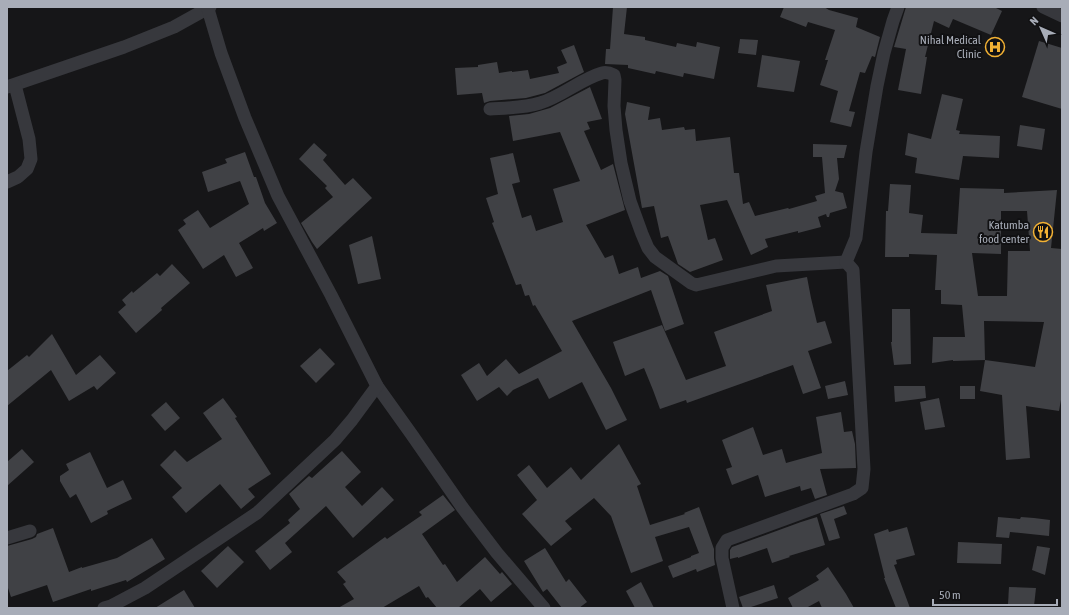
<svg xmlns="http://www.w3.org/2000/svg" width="1069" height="615" font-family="'Asap Condensed',sans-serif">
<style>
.building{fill:#404145;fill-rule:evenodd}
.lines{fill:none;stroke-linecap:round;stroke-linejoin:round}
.minor{stroke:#37383d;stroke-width:13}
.labels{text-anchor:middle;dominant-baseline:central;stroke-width:4;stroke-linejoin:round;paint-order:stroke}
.poi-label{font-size:12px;fill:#a8adb8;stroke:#111113;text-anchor:end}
</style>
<rect width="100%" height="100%" fill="#161618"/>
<g class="building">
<path d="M613 7H627L624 34 645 37V40L676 47 677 43 696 47 697 42 720 47 714 79 684 73 683 77 656 71 655 74 628 68V65L605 64 606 49H610Z"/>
<path d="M784 7H824L829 10 858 18 856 27 880 37 875 57 872 56 865 73 860 72 849 111 855 112 851 127 830 122 838 91 820 85 828 60H825L835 30 808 22 806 27 780 17Z"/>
<path d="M906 7H994L1002 11 991 35 953 19 949 28 934 21 925 57H927L921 94 898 90 906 49 894 47Z"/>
<path d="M740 39 758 40 756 55 738 53Z"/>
<path d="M1039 41 1062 48V109L1022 97Z"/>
<path d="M574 45 584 72 545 93 526 98 490 101 484 103 482 93 457 95 455 68 478 67V65L497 62 499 73 512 71V72L528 70 530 79 559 73 557 67 567 63 561 50Z"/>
<path d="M762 55 800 61 794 92 757 87Z"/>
<path d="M590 87 602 119 587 122 590 129 584 131 601 170 613 164 625 210 586 225 605 258 613 255 619 274 638 267 641 278 660 271 668 276 684 324 665 331 651 290 572 321 611 388 627 420 606 430 582 382 549 399 538 378 513 390 507 396 499 387 477 401 461 375 479 363 487 376 506 359 519 374 562 351 535 305 533 306 529 295 525 296 521 284 516 285 492 223 494 222 486 198 498 194 490 158 513 153 520 182 512 184 522 218 531 215 536 231 563 222 553 189 580 181 560 132 513 141 509 116 529 114 550 108Z"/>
<path d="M942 94 963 99 956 130 960 131 959 134 1000 136 999 158 963 156 959 180 915 173 917 158 905 155 908 133 931 139Z"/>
<path d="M627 102 650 107 648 120 660 118 662 130 684 127 685 130 695 129 696 141 730 137 734 173H739L743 204 749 202 755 216 788 208 789 209 817 201 815 196 825 193 822 157H813V144L847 145 844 158H837L839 179 835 191 843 193 847 208 830 213 829 217H827L826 214 818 217 821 227 798 233V231L765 239 768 247 751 255 727 200 700 205 708 240 715 238 723 260 690 272 678 264 668 236 661 238 654 206 642 208 625 114Z"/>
<path d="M1020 125 1045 129 1042 150 1017 146Z"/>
<path d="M314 143 327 155 323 160 345 185 353 178 372 198 317 249 312 242 301 223 333 197 325 188 327 186 299 159Z"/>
<path d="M245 152 254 177H256L265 203 277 223 264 231 263 228 239 243 253 268 236 277 224 255 203 269 178 230 186 224 183 220 198 210 210 228 249 204 240 181 208 192 202 172 227 163 225 159Z"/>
<path d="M890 184 911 185 909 213 923 215 921 233 957 234 960 188 1004 189V193L1057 190 1051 248 1062 249V394L1059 411 1026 406 1030 458 1006 460 1002 395 980 391 985 360 953 361V360L932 363 933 337H965L962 305 941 304V290H935L937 255 909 254V257H885L886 211H888ZM1001 211H1027L1030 251H1008L1007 296H978L972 253 1001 254ZM984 321 1044 322 1035 367 985 360Z"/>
<path d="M372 236 381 279 358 284 349 245Z"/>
<path d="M172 264 190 283 161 308 162 310 136 333 118 312 126 305 122 300 132 291 133 293 157 273 160 276Z"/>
<path d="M807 277 811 298 817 323 825 321 832 343 808 351 821 388 803 394 793 365 687 403 686 400 660 409 653 390 644 368 625 376 613 342 662 325 686 380 726 366 714 332 772 311 766 285Z"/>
<path d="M892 309H910L911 364 894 365 891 342H892Z"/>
<path d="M52 334 76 375 100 355 116 373 97 390 94 386 69 401 51 370 7 406V371L27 355 29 357Z"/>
<path d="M320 348 335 364 316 383 300 366Z"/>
<path d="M845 381 848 395 828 399 825 386Z"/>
<path d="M894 386H925L926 398 895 402Z"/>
<rect x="960" y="386" width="15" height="13"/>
<path d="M223 398 237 417 235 418 271 474 248 489 255 497 241 509 220 484 186 513 172 497 182 488 160 465 175 450 187 462 222 439 203 413Z"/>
<path d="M939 398 945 427 925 430 920 402Z"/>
<path d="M166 402 180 418 165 431 151 415Z"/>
<path d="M841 412 844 432 852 431 855 444 856 468 820 469 827 495 815 499 811 488 801 491 800 486 765 497 758 475 732 485 726 469 732 467 722 440 753 427 763 455 782 449 786 463 822 453 816 417Z"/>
<path d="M619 444 641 484 637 486 650 525 685 514 684 513 699 507 714 549V558L715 565 697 572 696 569 673 578 668 566 691 557V556L699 553 689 527 655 537 663 561 631 573 611 516 594 498 565 521 572 529 551 546 522 514 537 500 517 475 529 465 547 488 571 467 581 480Z"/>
<path d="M22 449 34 462 7 486V462Z"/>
<path d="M342 451 361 472 345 487 362 506 382 487 394 500 353 538 326 506 285 543 292 552 270 570 255 551 290 523 288 520 300 509 289 494 309 476 312 478Z"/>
<path d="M90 452 107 488 123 480 132 499 107 511 108 514 91 523 76 494 70 498 60 481V476L69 470 66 464Z"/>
<path d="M443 495 455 510 422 534 443 565 445 564 457 582 485 557 500 574 502 572 512 584 491 602 480 589 458 608H437L428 597 426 598 419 586 382 608H338L354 599 343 584 346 582 337 572 385 537 387 539 422 515 419 512Z"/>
<path d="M844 506 847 514 834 519 840 538 829 541 820 514Z"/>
<path d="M817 517 825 545 789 556 790 557 772 563 767 548 738 558V557L730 559V550L732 547 801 522Z"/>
<path d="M998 517 1020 519 1021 517 1034 518V519V518L1050 520 1049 536 1010 532 1009 538 996 537Z"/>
<path d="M907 527 915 555 896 560 897 564 894 565 910 608H896L884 578H885L874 534 888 529 889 532Z"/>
<path d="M53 528 69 572 82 567V568L117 558 152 538 165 559 127 582 126 580 91 591V589L53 602 47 585 11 597 7 585V546L32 539 36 537 37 534Z"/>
<path d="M958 542 1002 544 1001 564 957 563Z"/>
<path d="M228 546 244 562 217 588 201 571Z"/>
<path d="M1037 546 1050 548 1045 575 1032 570Z"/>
<path d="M545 548 566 582 569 579 587 602 579 608H562L547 589 543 592 524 561Z"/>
<path d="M828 567 846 594 854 608H822L819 601 806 608H793L788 598 819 580 816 576Z"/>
<path d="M641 582 654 608H635L626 591Z"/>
<path d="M774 585 778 598 748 608H743L739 597Z"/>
<path d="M1009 587 1036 588 1034 606 1008 604Z"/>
<path d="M184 590 195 608H155Z"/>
</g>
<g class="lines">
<g class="minor">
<path d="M1043 7 1062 16"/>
<path d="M7 87 124 47 174 27 210 7"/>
<path d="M490 109C506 108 524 108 540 103 561 97 581 79 602 73 606 72 610 73 614 75L615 80 614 106 616 130 621 163 630 201 642 234 648 248 655 257 691 283 696 285 776 266 846 262"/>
<path d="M7 182 18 177 27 169 31 159 29 139 15 85"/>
<path d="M377 386 412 435 462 507 497 553 544 608"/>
<path d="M7 538 30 531"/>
<path d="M104 608 111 606 145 588 257 513 335 440 352 420 377 386 331 295 278 196 245 118 221 53 208 9"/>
<path d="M733 608 722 558V548L727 540 853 494 862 488 864 469 853 270 846 262 856 238 866 152 877 86 884 53 893 21 898 7"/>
</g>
</g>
<defs>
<symbol id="hospital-ring" viewBox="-11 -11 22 22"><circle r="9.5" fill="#111113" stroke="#f2b134" stroke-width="1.5"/><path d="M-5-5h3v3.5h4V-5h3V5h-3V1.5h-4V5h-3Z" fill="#f2b134"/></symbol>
<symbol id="restaurant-ring" viewBox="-11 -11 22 22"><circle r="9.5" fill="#111113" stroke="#f2b134" stroke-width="1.5"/><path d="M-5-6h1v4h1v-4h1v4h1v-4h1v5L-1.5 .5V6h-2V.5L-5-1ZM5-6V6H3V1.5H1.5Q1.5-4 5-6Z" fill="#f2b134"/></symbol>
</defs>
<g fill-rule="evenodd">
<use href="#hospital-ring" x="984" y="36" width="22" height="22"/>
<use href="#restaurant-ring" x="1032" y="221" width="22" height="22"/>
</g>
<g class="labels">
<g class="poi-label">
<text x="981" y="40">Nihal Medical<tspan x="981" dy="14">Clinic</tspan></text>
<text x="1029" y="225">Katumba<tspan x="1029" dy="14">food center</tspan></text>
</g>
</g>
<rect width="1069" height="615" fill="none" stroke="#a8adb8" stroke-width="16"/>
<g transform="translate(1041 28) rotate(315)" stroke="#111113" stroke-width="3" paint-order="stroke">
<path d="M0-3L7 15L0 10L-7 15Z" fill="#a8adb8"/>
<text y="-6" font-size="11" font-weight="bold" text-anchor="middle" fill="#a8adb8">N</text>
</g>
<path d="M933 599v6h124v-6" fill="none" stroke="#a8adb8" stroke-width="2"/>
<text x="939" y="599" font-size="12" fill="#a8adb8" stroke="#111113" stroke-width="3" paint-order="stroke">50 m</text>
</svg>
